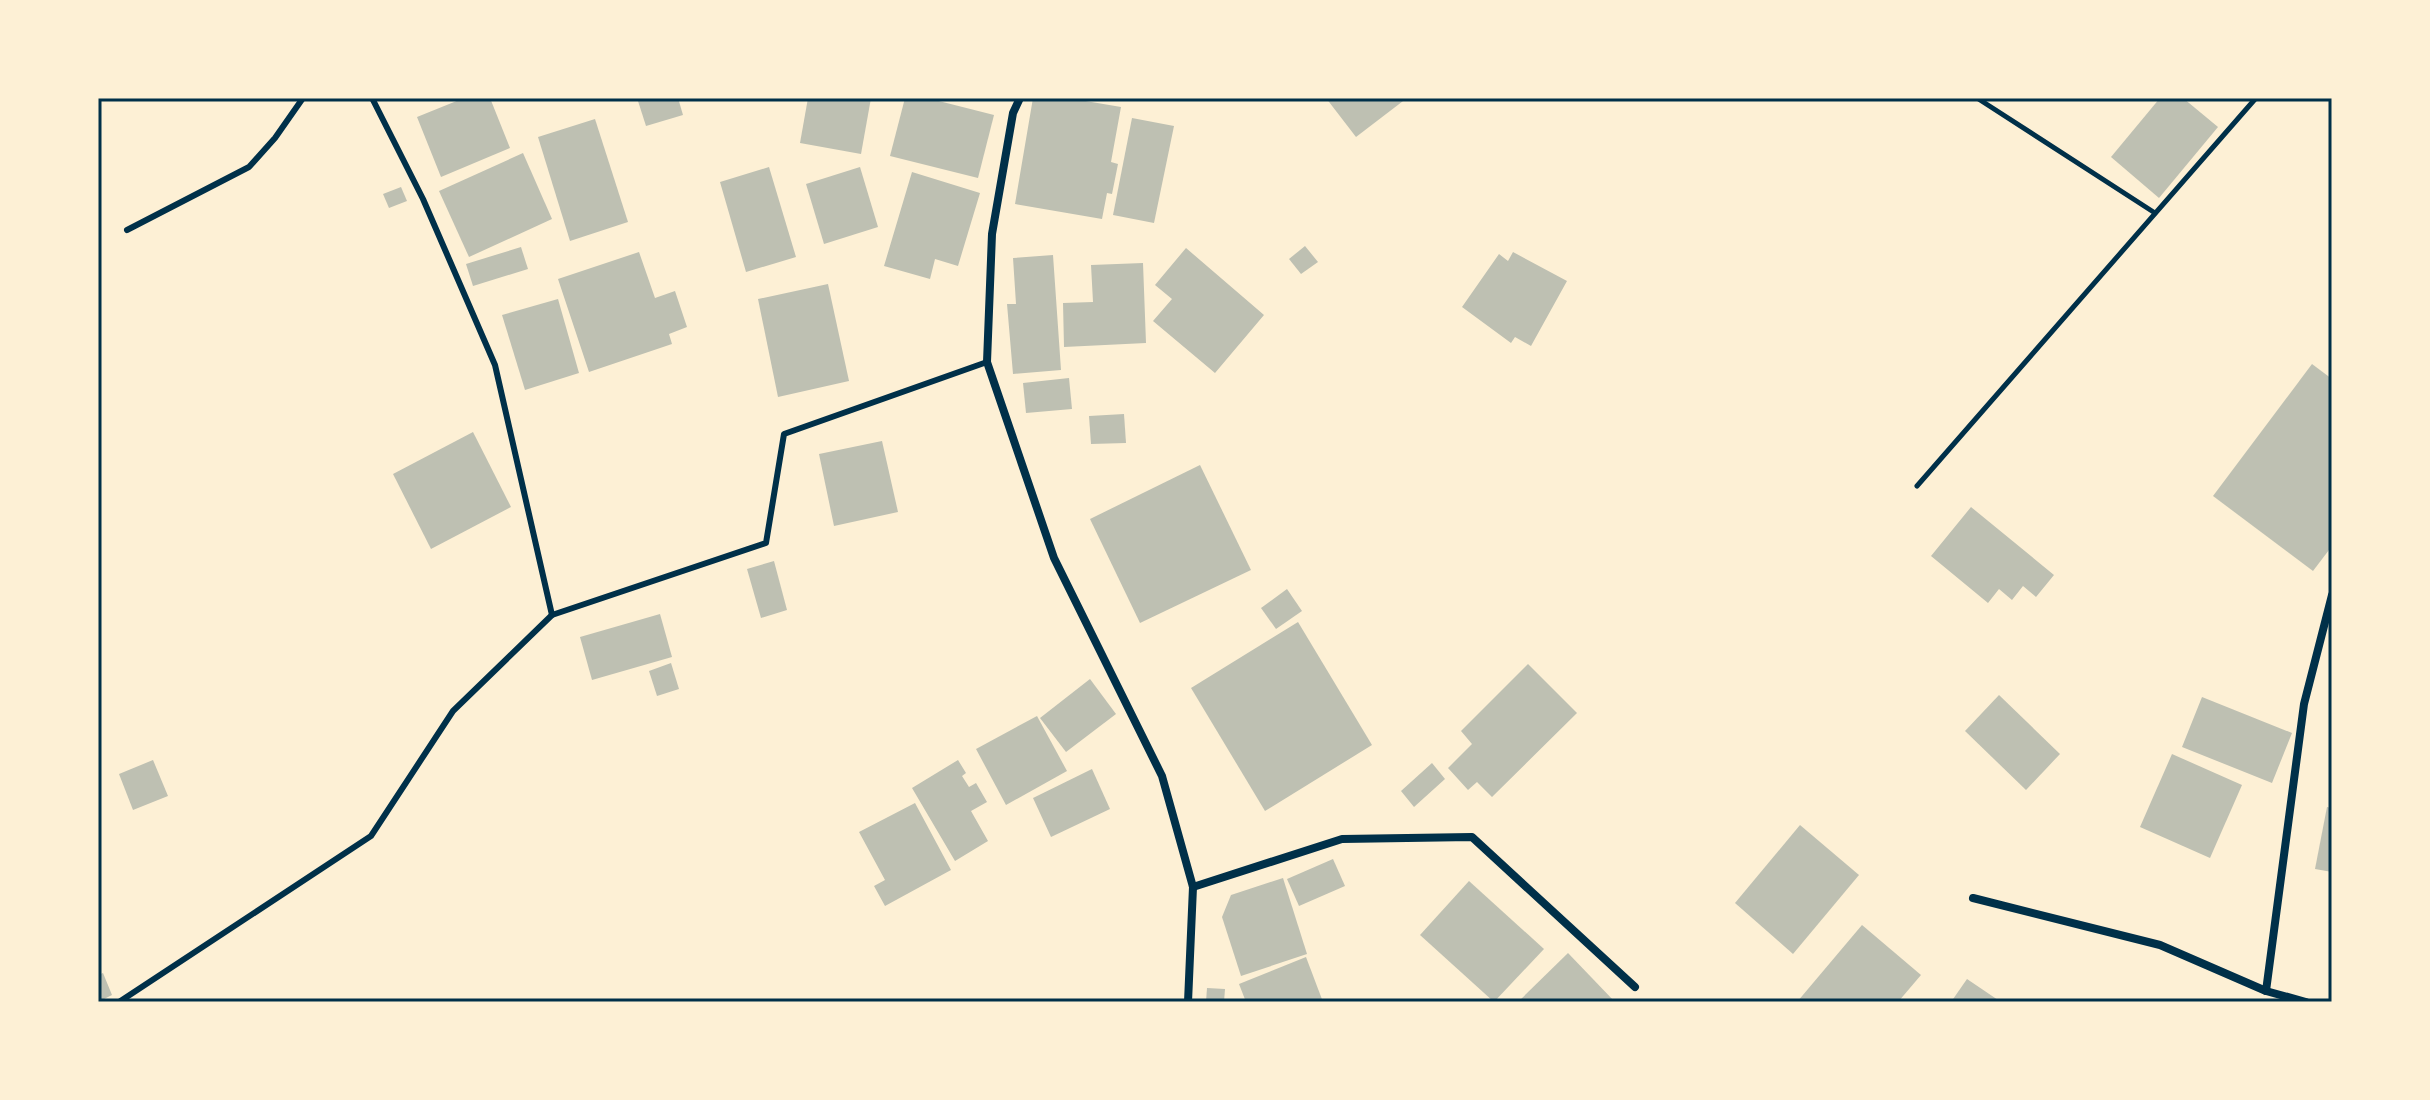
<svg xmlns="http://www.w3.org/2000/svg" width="2430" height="1100" font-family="'Asap Condensed',sans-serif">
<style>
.building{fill:#bec0b2}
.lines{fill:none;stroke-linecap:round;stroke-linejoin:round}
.path{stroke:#003049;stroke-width:5}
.service{stroke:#003049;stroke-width:6}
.minor{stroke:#003049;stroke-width:8}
.neatline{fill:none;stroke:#003049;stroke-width:3}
</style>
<rect width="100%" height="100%" fill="#fdf0d5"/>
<g class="building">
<path d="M464 98H490L510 148 441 177 417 117Z"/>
<path d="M648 98H678L683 115 646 126 638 101Z"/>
<path d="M808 98H871L861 154 800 143Z"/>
<path d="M905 98H927L994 115 978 178 890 156Z"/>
<path d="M1033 98H1068L1121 107 1111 162 1118 164 1112 194 1107 193 1102 219 1015 204Z"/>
<path d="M1326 98H1407L1356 137Z"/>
<path d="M2160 98H2183L2218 127 2159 198 2111 157Z"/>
<path d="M1132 118 1174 126 1154 223 1113 215Z"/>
<path d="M595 119 628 222 570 241 538 137Z"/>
<path d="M523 153 552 219 469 257 439 191Z"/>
<path d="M769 167 796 257 746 272 720 182Z"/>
<path d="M860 167 878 227 824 244 806 184Z"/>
<path d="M912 172 980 193 958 266 935 259 930 279 884 266Z"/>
<path d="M401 187 407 201 389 208 383 194Z"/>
<path d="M1305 246 1318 262 1301 274 1289 259Z"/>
<path d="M521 247 528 269 473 286 466 264Z"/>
<path d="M1186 248 1264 315 1215 373 1153 321 1172 299 1155 285Z"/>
<path d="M639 252 655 298 675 291 687 327 669 334 672 344 589 372 558 279Z"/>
<path d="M1513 252 1567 281 1531 346 1515 337 1511 343 1462 307 1499 254 1508 261Z"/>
<path d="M1053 255 1061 370 1013 374 1007 304H1016L1013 258Z"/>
<path d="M1143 263 1146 343 1064 347 1063 303 1093 302 1091 265Z"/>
<path d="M828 284 849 381 778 397 758 299Z"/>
<path d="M558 299 579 373 525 390 502 315Z"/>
<path d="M2312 364 2332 379V546L2313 571 2213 496Z"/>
<path d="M1069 378 1072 409 1026 413 1023 383Z"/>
<path d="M1124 414 1126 443 1091 444 1089 416Z"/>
<path d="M473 432 511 507 431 549 393 474Z"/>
<path d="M882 441 898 512 834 526 819 454Z"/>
<path d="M1200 465 1251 570 1140 623 1090 519Z"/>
<path d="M1971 507 2054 575 2036 597 2023 586 2012 600 1999 589 1988 603 1931 556Z"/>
<path d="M774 561 787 610 761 618 747 569Z"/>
<path d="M1287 589 1302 611 1276 629 1261 608Z"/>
<path d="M660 614 672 657 592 680 580 637Z"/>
<path d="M1298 622 1372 745 1265 811 1191 688Z"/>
<path d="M671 663 679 689 657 696 649 671Z"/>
<path d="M1528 664 1577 713 1492 797 1477 782 1468 790 1448 768 1472 744 1461 731Z"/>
<path d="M1090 679 1116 714 1066 752 1040 718Z"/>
<path d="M1999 695 2060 754 2026 790 1965 731Z"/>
<path d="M2202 697 2292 733 2272 783 2182 747Z"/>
<path d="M1037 716 1067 771 1006 805 976 749Z"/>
<path d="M2172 754 2242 785 2210 858 2140 827Z"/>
<path d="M153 760 168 796 133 810 119 774Z"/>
<path d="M958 760 966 773 962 776 969 787 976 783 987 802 971 811 988 841 955 861 912 788Z"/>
<path d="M1432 763 1445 779 1414 807 1401 791Z"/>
<path d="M1092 769 1110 809 1051 837 1033 798Z"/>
<path d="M915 803 951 870 885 906 874 886 885 880 859 832Z"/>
<path d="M2327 807 2332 808V872L2315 869Z"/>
<path d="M1800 825 1859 875 1793 954 1735 903Z"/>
<path d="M1333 859 1345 886 1299 906 1287 879Z"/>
<path d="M1283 878 1307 954 1241 976 1222 917 1231 895Z"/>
<path d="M1469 881 1544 949 1494 1002 1420 935Z"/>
<path d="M1862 925 1921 975 1898 1002H1797Z"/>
<path d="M1568 953 1615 1002H1518Z"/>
<path d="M1306 957 1323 1002H1246L1239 984Z"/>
<path d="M103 973 112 995 98 1002V975Z"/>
<path d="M1967 979 2001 1002H1951Z"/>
<path d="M1207 988 1225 989 1224 1002H1206Z"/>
</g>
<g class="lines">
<g class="path">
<path d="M1977 98 2155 213"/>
<path d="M1917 486 2256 98"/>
</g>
<g class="service">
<path d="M372 98 423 199 495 365 552 615"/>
<path d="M127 230 249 167 275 138 303 98"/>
<path d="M119 1002 371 836 453 711 552 615 766 543 784 434 987 362"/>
</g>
<g class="minor">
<path d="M1020 98 1013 113 992 234 987 362 1054 558 1162 776 1193 887 1188 1002"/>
<path d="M1193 887 1342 839 1472 837 1635 987"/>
<path d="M1973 898 2160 945 2266 991 2306 1002"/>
<path d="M2266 991 2304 704 2332 595"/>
</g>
</g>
<rect width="2430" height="1100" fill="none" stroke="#fdf0d5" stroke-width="200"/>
<rect x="100" y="100" width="2230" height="900" class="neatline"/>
</svg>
